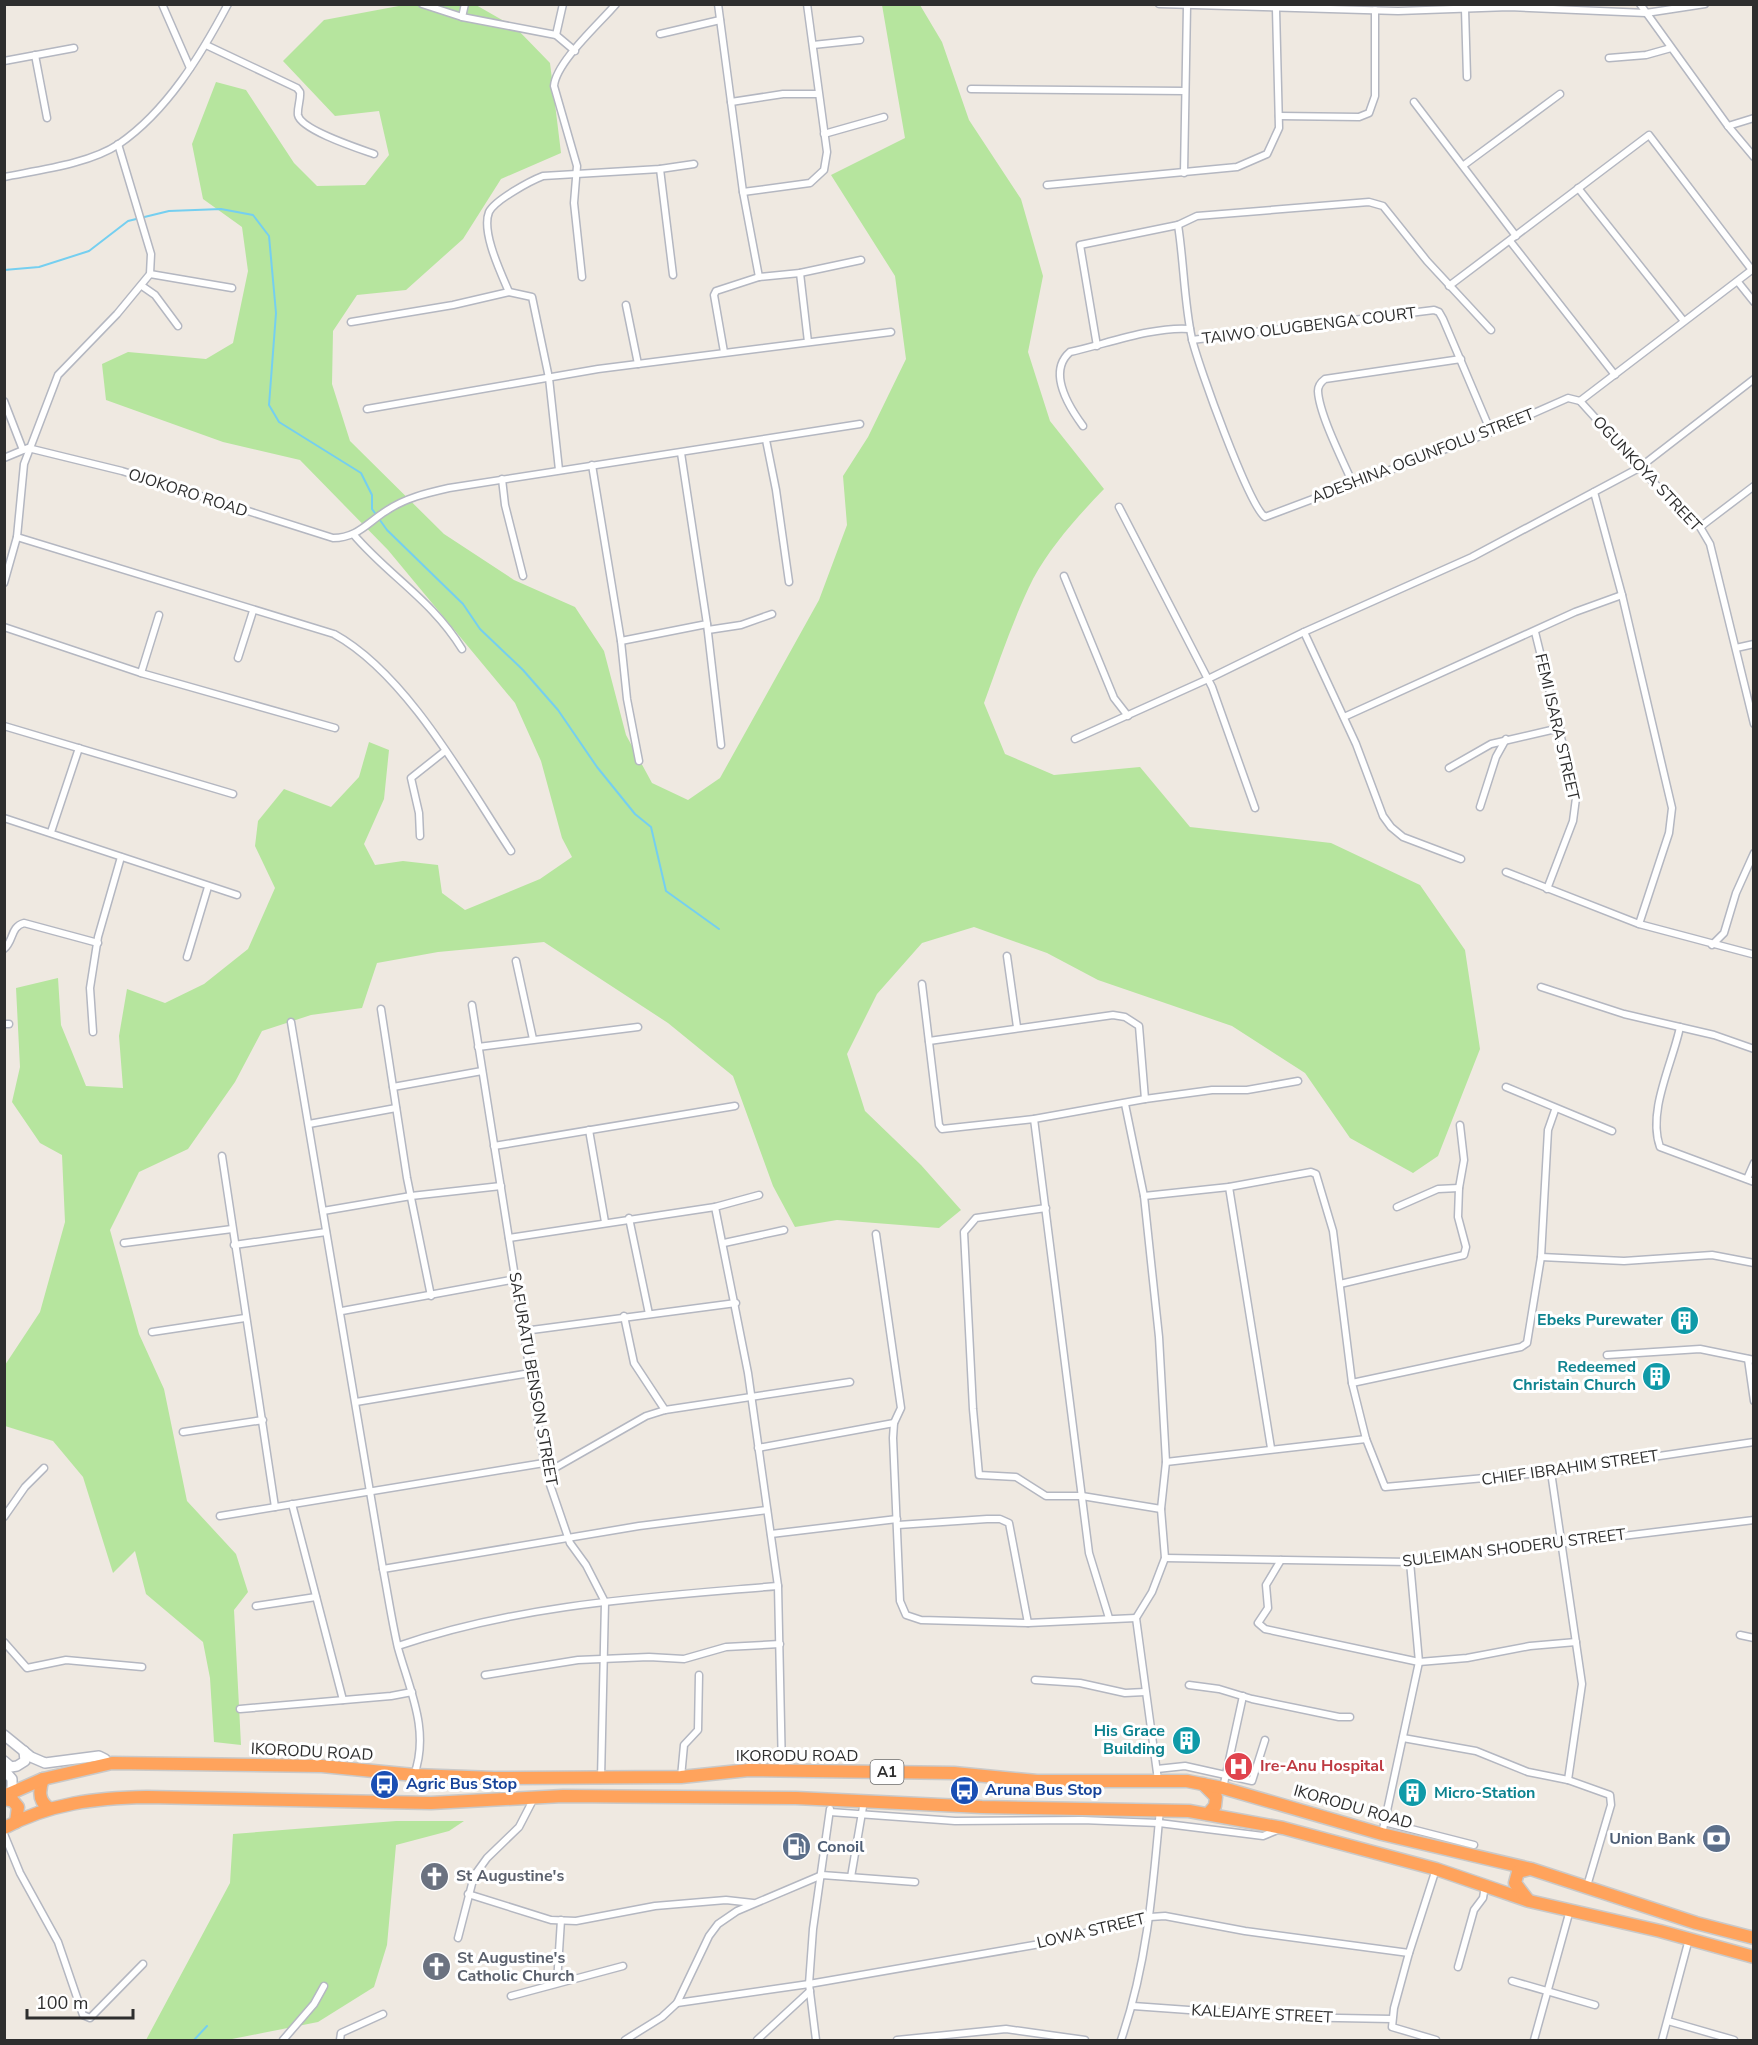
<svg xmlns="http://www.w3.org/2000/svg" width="1758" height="2045" font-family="'Nunito Sans',sans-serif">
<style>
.green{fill:#b6e59e}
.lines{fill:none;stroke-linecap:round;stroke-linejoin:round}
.stream{stroke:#75cff0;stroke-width:2}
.street-casing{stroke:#b4b7c1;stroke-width:9}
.secondary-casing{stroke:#b4b7c1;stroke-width:12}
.highway-casing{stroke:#c9c9c9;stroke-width:15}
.street{stroke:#fff;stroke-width:6}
.secondary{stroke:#fff;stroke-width:9}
.highway{stroke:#ffa35c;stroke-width:12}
.labels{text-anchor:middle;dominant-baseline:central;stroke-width:6;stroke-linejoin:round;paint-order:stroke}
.shield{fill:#fff;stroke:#6d6d6d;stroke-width:1.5}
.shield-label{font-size:15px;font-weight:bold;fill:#2e2e2e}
.street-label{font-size:16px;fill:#2e2e2e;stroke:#fff}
.culture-label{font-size:16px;font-weight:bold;fill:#0d838f;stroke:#fff;text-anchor:end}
.health-label{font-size:16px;font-weight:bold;fill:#be3a42;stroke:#fff;text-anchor:start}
.transit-label{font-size:16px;font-weight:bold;fill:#164399;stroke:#fff;text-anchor:start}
.service-label{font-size:16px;font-weight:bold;fill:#4e5e75;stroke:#fff;text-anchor:end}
.worship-label{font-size:16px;font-weight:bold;fill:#5b616d;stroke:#fff;text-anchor:start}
</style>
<rect width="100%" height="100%" fill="#efe9e1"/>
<g class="green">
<path d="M404 5H476L516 28 550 63 561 153 501 179 463 239 406 290 357 295 333 331 332 384 350 441 444 534 514 580 575 607 604 651 626 735 652 783 688 800 720 778 819 600 847 525 843 476 868 437 906 359 895 276 831 175 905 138 882 5H920L942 42 969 120 1021 199 1043 276 1028 352 1050 421 1104 489C1078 516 1051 546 1033 579 1013 619 999 662 984 703L1005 754 1054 775 1140 767 1190 827 1331 843 1420 885 1465 950 1480 1049 1438 1156 1413 1173 1350 1138 1305 1073 1232 1026 1098 980 1047 953 974 927 922 943 877 994 847 1054 865 1111 921 1165 961 1210 939 1228 837 1220 795 1227 773 1186 733 1076 668 1023 544 942 438 952 377 963 362 1008 311 1015 262 1031 235 1082 188 1149 139 1172 110 1230 139 1334 164 1389 187 1501 236 1554 248 1592 234 1610 241 1745 214 1742 210 1678 203 1642 146 1594 135 1551 113 1573 83 1477 53 1441 5 1426V1365L40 1312 65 1222 62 1155 40 1143 12 1102 20 1067 16 988 58 978 61 1025 86 1086 123 1088 119 1036 127 989 165 1003 204 984 248 949 275 888 255 846 258 821 284 789 331 807 359 777 369 742 389 750 384 799 364 844 375 865 403 861 438 865 442 893 465 910 540 879 572 857 562 838 541 761 515 703 388 550 300 460 223 442 106 400 102 364 128 352 206 359 233 343 248 271 242 227 203 199 192 144 216 82 246 90 294 163 317 186 365 185 389 155 379 111 335 116 283 61 324 20Z"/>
<path d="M396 1821H464L449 1831 396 1845 387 1945 374 1987 318 2022 227 2040H146L230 1883 233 1834Z"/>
</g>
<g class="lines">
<g class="stream">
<path d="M4 270 39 267 89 251 128 221 169 211 221 209 253 215 269 236 276 313 269 405 279 422 361 473 372 495V509L387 530 463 604 480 629 523 670 558 710 597 767 635 814 651 827 666 891 719 929"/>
<path d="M194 2040 207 2026"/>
</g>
<defs>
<g id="street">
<path d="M162 4 190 68"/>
<path d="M422 4 462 17 556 35 575 51"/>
<path d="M718 4 743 192 759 277"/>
<path d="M1159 4 1398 11 1509 7 1646 13 1705 4"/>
<path d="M1640 4 1728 126 1754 157"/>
<path d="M1465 9 1467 77"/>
<path d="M462 17 465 4"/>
<path d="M660 34 720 20"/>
<path d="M556 35 563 4"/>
<path d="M206 45 297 88 300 92C301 99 297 108 298 115 301 130 360 149 374 154"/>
<path d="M813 45 860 40"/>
<path d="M35 55 47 118"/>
<path d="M1609 58 1646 55 1671 48"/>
<path d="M4 61 74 48"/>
<path d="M971 89 1185 91"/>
<path d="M731 102 783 94H817"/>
<path d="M1414 102 1516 236"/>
<path d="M1279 116 1359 117 1369 113 1375 96V10"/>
<path d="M1728 126 1754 118"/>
<path d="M824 134 884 117"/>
<path d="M1464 165 1560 94"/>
<path d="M660 169 673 275"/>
<path d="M1184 173 1187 6"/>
<path d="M4 177C39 170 89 164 119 144 167 111 201 55 228 4"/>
<path d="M1047 185 1237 167 1267 154 1279 128 1276 9"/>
<path d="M1578 188 1683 320"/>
<path d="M743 192 810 183 824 170 827 152 807 4"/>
<path d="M1178 225C1184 263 1184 302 1192 339 1198 365 1249 506 1265 517L1491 432 1568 398 1580 401"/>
<path d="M1510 241 1615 375"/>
<path d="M800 273 808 342"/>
<path d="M150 274 232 288"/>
<path d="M582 277 574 203 577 166 554 86C556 62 600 23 616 4"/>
<path d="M1738 282 1754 302"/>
<path d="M142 286 155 295 178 326"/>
<path d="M1449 286 1649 135 1752 270"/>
<path d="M509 292C501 273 481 232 489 212 495 200 530 181 543 176L660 169 694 164"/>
<path d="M626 305 638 364"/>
<path d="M351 322 453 305 509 292 532 297 549 378 559 470"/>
<path d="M1192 340 1434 310 1439 312 1443 319 1491 432"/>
<path d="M1097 346 1080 245 1178 225 1197 216 1369 202 1383 206 1427 261 1491 330"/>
<path d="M724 352 714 295 716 291 759 277 800 273 861 260"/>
<path d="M4 401 23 450"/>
<path d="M1580 401 1654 483 1700 527 1710 544 1754 724"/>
<path d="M1580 401 1753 269"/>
<path d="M367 409 598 369 891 332"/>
<path d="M1083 426C1069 407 1047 372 1070 352 1106 344 1154 326 1190 329"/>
<path d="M766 440 776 490 789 582"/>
<path d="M4 458 28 448 122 471 333 538C357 538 367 523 386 511 405 498 427 493 449 488L860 424"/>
<path d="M592 465 621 641 627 699 639 761"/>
<path d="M502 479 505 505 523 576"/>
<path d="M1353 484C1343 461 1319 414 1318 391 1318 385 1321 382 1325 379L1461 359"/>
<path d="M1594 492 1622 595 1672 808 1669 833 1639 924"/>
<path d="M1119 507 1212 687 1255 808"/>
<path d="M1700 527 1754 486"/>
<path d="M354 535C389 576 432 600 462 649"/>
<path d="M17 537 334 634C407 674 466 783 511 851"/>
<path d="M1064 576 1114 698 1128 716"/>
<path d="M4 583 17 537 24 464 58 375 117 314 150 274 151 254 118 144"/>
<path d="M707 624 721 745"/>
<path d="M4 627 141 673 335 728"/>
<path d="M708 630 741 625 772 614"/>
<path d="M1304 632 1356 744 1383 816 1391 827 1403 837 1461 859"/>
<path d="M1535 632 1576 798 1573 821 1547 889"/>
<path d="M621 641 707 624 681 453"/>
<path d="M1736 648 1754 644"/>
<path d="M238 658 253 611"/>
<path d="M141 673 159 615"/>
<path d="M1344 717 1575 612 1622 595"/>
<path d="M4 726 233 794"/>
<path d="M1075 739 1208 679 1304 632 1472 557 1639 468 1754 379"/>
<path d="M1449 768 1491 744 1560 728"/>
<path d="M1480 807 1496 757 1506 739"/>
<path d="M4 818 237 895"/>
<path d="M51 832 79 748"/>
<path d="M420 836 419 813 411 778 445 751"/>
<path d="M1506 872 1639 924 1752 954"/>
<path d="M1712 945 1724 933 1736 893 1754 853"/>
<path d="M4 949C14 941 10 927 24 923L98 943"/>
<path d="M1007 956 1017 1027"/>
<path d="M187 957 208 887"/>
<path d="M516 961 533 1039"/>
<path d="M922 984 939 1125 942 1129 1034 1119 1145 1099 1212 1090H1247L1298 1081"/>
<path d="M1541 987 1624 1014 1714 1035 1754 1049"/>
<path d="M472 1005 546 1473 570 1543 586 1565 605 1602 601 1779"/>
<path d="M381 1009 407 1178 431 1296"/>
<path d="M291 1022 383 1569C388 1595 392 1622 398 1648 410 1691 430 1731 414 1775"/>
<path d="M4 1024H9"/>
<path d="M1680 1027C1673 1062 1647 1111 1660 1147L1754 1182"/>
<path d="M93 1032 90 988 98 937 121 857"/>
<path d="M929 1041 1113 1015 1125 1017 1139 1026 1145 1099"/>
<path d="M478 1047 638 1027"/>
<path d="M393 1087 482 1071"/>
<path d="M1506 1087 1612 1131"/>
<path d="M1125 1104 1144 1196 1159 1337 1166 1462 1161 1509 1165 1558 1152 1592 1136 1618 1158 1780"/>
<path d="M1034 1119 1089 1553 1109 1618"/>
<path d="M309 1124 396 1108"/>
<path d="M589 1130 605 1222"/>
<path d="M494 1146 735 1106"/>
<path d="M222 1156 275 1507"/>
<path d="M1747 1179 1754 1163"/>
<path d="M1229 1187 1271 1448"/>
<path d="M1144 1196 1229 1187 1311 1172 1316 1174 1333 1231 1352 1383 1366 1439 1385 1487 1551 1472 1754 1442"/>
<path d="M715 1207 748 1373 778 1586 782 1771"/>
<path d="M1397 1207 1438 1189 1459 1188"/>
<path d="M1046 1208 976 1218 964 1232 973 1409 979 1475 1016 1477 1046 1496H1082L1161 1509"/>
<path d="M323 1211 411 1196 501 1186"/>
<path d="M629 1218 649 1314"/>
<path d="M876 1234 901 1408 894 1423 893 1438 900 1601 906 1615 921 1620 1028 1623 1136 1618"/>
<path d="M509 1238 715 1207 759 1195"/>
<path d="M124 1243 232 1229"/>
<path d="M724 1243 784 1230"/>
<path d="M234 1245 326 1232"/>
<path d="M1541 1257 1624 1261 1712 1255 1754 1263"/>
<path d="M1340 1284 1464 1255 1466 1247 1458 1217 1459 1188 1464 1160 1460 1125"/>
<path d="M342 1311 516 1279"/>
<path d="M624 1316 634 1363 665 1410"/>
<path d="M524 1331 736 1303"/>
<path d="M152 1332 245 1318"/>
<path d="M1607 1355 1700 1349 1754 1360"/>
<path d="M1748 1359 1754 1401"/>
<path d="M1352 1383 1521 1347 1527 1343 1541 1257 1548 1130 1555 1110"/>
<path d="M356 1402 530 1373"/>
<path d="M183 1432 263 1420"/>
<path d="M758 1448 894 1423"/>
<path d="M1166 1462 1366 1439"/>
<path d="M1551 1472 1582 1684 1568 1780"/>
<path d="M546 1473 646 1416 665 1410 850 1382"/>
<path d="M292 1504 343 1700"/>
<path d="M220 1516 544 1463"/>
<path d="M4 1517 25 1487 44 1468"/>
<path d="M898 1525 987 1519H1000L1009 1523 1028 1623"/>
<path d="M771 1534 897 1519"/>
<path d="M1165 1558 1410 1562 1754 1520"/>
<path d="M1281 1560 1266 1585 1268 1608 1258 1623 1265 1629 1419 1662 1467 1658 1530 1646 1576 1642"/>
<path d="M383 1569 639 1526 767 1510"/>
<path d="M256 1606 316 1597"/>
<path d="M1740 1635 1754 1638"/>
<path d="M4 1642 27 1668 66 1660 142 1667"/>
<path d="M398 1646C520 1604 650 1597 778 1586"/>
<path d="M485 1675 578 1660 649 1657 684 1659 726 1647 780 1644"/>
<path d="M1035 1680 1080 1683 1125 1693 1145 1692"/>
<path d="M1189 1685 1219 1689 1252 1699 1339 1717H1350"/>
<path d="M240 1709 391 1696 412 1692"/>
<path d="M1403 1738 1476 1751 1528 1772 1568 1780 1610 1795 1611 1805 1587 1886"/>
<path d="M1157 1769 1185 1766 1252 1781 1265 1740"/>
<path d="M681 1777 684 1745 698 1730 699 1675"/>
<path d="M1223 1788 1243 1696"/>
<path d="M830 1812 955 1821 1082 1820 1159 1823 1263 1836 1280 1829"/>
<path d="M1384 1822 1474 1845"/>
<path d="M4 1834 20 1873 58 1942 83 2015 90 2018 143 1964"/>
<path d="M1382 1834 1419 1662 1410 1562"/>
<path d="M851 1877 864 1801"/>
<path d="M468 1894 551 1920 576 1921 655 1906 726 1900 753 1903"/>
<path d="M458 1938 474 1876 487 1858 519 1827 534 1798"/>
<path d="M1458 1967 1474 1910 1483 1898 1485 1886"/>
<path d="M1512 1981 1595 2005"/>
<path d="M557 1983 561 1920"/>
<path d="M511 1996 623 1966"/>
<path d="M677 2003 809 1984 1040 1944 1150 1917 1165 1916 1245 1931 1409 1953"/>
<path d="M1133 2006 1286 2017 1392 2019"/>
<path d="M1668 2021 1734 2040"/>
<path d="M283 2040 314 2004 324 1986"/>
<path d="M340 2040 341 2033 383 2014"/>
<path d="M625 2040 662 2017 677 2003 709 1936 718 1924 737 1911 822 1875 915 1882"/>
<path d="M757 2040 810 1991"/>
<path d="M816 2040 809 1984 813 1929 830 1809"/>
<path d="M897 2040 1006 2029 1085 2040"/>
<path d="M1121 2040C1147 1965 1153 1888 1160 1809"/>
<path d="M1436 2040 1392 2027 1394 2008 1409 1953 1436 1869"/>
<path d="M1534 2040 1570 1910"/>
<path d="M1662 2040 1689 1939"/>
</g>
<g id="secondary">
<path d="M4 1735 31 1757 45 1763 99 1756 105 1759 107 1764"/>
<path d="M4 1761 11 1767 17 1766 25 1761 24 1751"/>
<path d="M4 1770 12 1779V1791"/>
</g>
<g id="highway">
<path d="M43 1779C39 1790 38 1801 49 1808"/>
<path d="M1203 1784 1216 1797 1215 1806 1208 1814"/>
<path d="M4 1796 43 1779 112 1763 322 1766 414 1775 494 1778 681 1777 749 1770 954 1773 1037 1781H1187L1223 1788 1382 1834 1531 1869 1696 1923 1754 1938"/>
<path d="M4 1799 13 1801 18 1807 16 1822"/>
<path d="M4 1828C50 1803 96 1798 147 1797L431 1803 563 1796 796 1798 982 1807 1189 1811 1283 1828 1436 1869 1529 1901 1660 1931 1754 1957"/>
<path d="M1528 1900 1515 1883 1518 1872 1530 1869"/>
</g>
</defs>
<use href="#street" class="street-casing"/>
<use href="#secondary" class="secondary-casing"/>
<use href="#highway" class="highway-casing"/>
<use href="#street" class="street"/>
<use href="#secondary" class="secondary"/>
<use href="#highway" class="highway"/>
</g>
<defs>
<symbol id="building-disc" viewBox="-11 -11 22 22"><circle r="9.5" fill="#0f9aa8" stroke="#fff"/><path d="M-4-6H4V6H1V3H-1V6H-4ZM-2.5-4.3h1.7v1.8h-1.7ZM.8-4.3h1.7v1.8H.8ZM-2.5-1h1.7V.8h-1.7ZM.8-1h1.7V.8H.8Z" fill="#fff"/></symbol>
<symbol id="hospital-disc" viewBox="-11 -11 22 22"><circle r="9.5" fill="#e0444e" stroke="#fff"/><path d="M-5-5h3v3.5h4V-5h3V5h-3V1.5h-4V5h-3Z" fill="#fff"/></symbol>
<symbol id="bus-disc" viewBox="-11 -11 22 22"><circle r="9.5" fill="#1a4fb4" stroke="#fff"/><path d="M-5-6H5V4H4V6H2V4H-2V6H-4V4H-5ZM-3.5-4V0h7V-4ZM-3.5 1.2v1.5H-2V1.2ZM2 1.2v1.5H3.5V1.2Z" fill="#fff"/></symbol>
<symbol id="bank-disc" viewBox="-11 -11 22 22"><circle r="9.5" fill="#5c6f8a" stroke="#fff"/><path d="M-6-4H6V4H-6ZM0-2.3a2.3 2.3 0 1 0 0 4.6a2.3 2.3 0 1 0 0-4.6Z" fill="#fff"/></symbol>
<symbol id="fuel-disc" viewBox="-11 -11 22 22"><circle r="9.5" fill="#5c6f8a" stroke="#fff"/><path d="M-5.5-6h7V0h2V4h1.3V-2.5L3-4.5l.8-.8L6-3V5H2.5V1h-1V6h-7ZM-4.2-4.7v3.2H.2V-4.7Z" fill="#fff"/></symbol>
<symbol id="church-disc" viewBox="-11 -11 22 22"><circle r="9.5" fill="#6b7280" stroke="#fff"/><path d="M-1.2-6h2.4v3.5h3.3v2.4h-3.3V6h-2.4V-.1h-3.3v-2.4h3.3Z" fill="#fff"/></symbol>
</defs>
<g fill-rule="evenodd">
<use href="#building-disc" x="1668" y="1304" width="33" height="33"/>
<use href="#building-disc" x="1640" y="1360" width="33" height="33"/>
<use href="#building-disc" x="1170" y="1724" width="33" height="33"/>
<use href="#hospital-disc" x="1222" y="1750" width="33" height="33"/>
<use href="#bus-disc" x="368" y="1768" width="33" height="33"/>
<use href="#bus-disc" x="948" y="1774" width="33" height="33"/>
<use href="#building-disc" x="1396" y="1776" width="33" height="33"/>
<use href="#bank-disc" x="1700" y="1822" width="33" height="33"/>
<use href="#fuel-disc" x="780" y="1830" width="33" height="33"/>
<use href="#church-disc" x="418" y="1860" width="33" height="33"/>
<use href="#church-disc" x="420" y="1950" width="33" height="33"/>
</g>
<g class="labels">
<rect class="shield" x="870.5" y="1760" width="33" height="24" rx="4.5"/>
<g class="shield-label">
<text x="887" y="1772">A1</text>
</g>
<g class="street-label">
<text transform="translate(1309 326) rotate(-7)">TAIWO OLUGBENGA COURT</text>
<text transform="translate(1423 456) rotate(-21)">ADESHINA OGUNFOLU STREET</text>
<text transform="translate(1647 474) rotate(47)">OGUNKOYA STREET</text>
<text transform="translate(188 493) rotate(18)">OJOKORO ROAD</text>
<text transform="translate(1557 727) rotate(77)">FEMI ISARA STREET</text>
<text transform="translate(533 1379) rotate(80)">SAFURATU BENSON STREET</text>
<text transform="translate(1570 1468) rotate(-8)">CHIEF IBRAHIM STREET</text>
<text transform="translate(1514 1548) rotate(-7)">SULEIMAN SHODERU STREET</text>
<text transform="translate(312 1752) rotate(3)">IKORODU ROAD</text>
<text x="797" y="1756">IKORODU ROAD</text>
<text transform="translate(1353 1807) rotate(16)">IKORODU ROAD</text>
<text transform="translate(1091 1931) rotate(-13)">LOWA STREET</text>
<text transform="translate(1262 2014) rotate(3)">KALEJAIYE STREET</text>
</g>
<g class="culture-label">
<text x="1663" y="1320">Ebeks Purewater</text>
<text x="1636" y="1367">Redeemed<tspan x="1636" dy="18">Christain Church</tspan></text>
<text x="1165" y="1731">His Grace<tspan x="1165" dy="18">Building</tspan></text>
<text x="1434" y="1793" text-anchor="start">Micro-Station</text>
</g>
<g class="health-label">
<text x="1260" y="1766">Ire-Anu Hospital</text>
</g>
<g class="transit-label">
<text x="406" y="1784">Agric Bus Stop</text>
<text x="985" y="1790">Aruna Bus Stop</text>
</g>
<g class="service-label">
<text x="1695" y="1839">Union Bank</text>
<text x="817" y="1847" text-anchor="start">Conoil</text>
</g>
<g class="worship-label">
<text x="456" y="1876">St Augustine's</text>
<text x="457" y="1958">St Augustine's<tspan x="457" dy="18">Catholic Church</tspan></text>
</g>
</g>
<rect width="1758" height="2045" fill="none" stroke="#2e2e2e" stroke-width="12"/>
<path d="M27 2009v9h106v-9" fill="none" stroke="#2e2e2e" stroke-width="3"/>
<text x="36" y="2009" font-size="18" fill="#2e2e2e" stroke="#ffffff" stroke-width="4.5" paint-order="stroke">100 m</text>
</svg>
